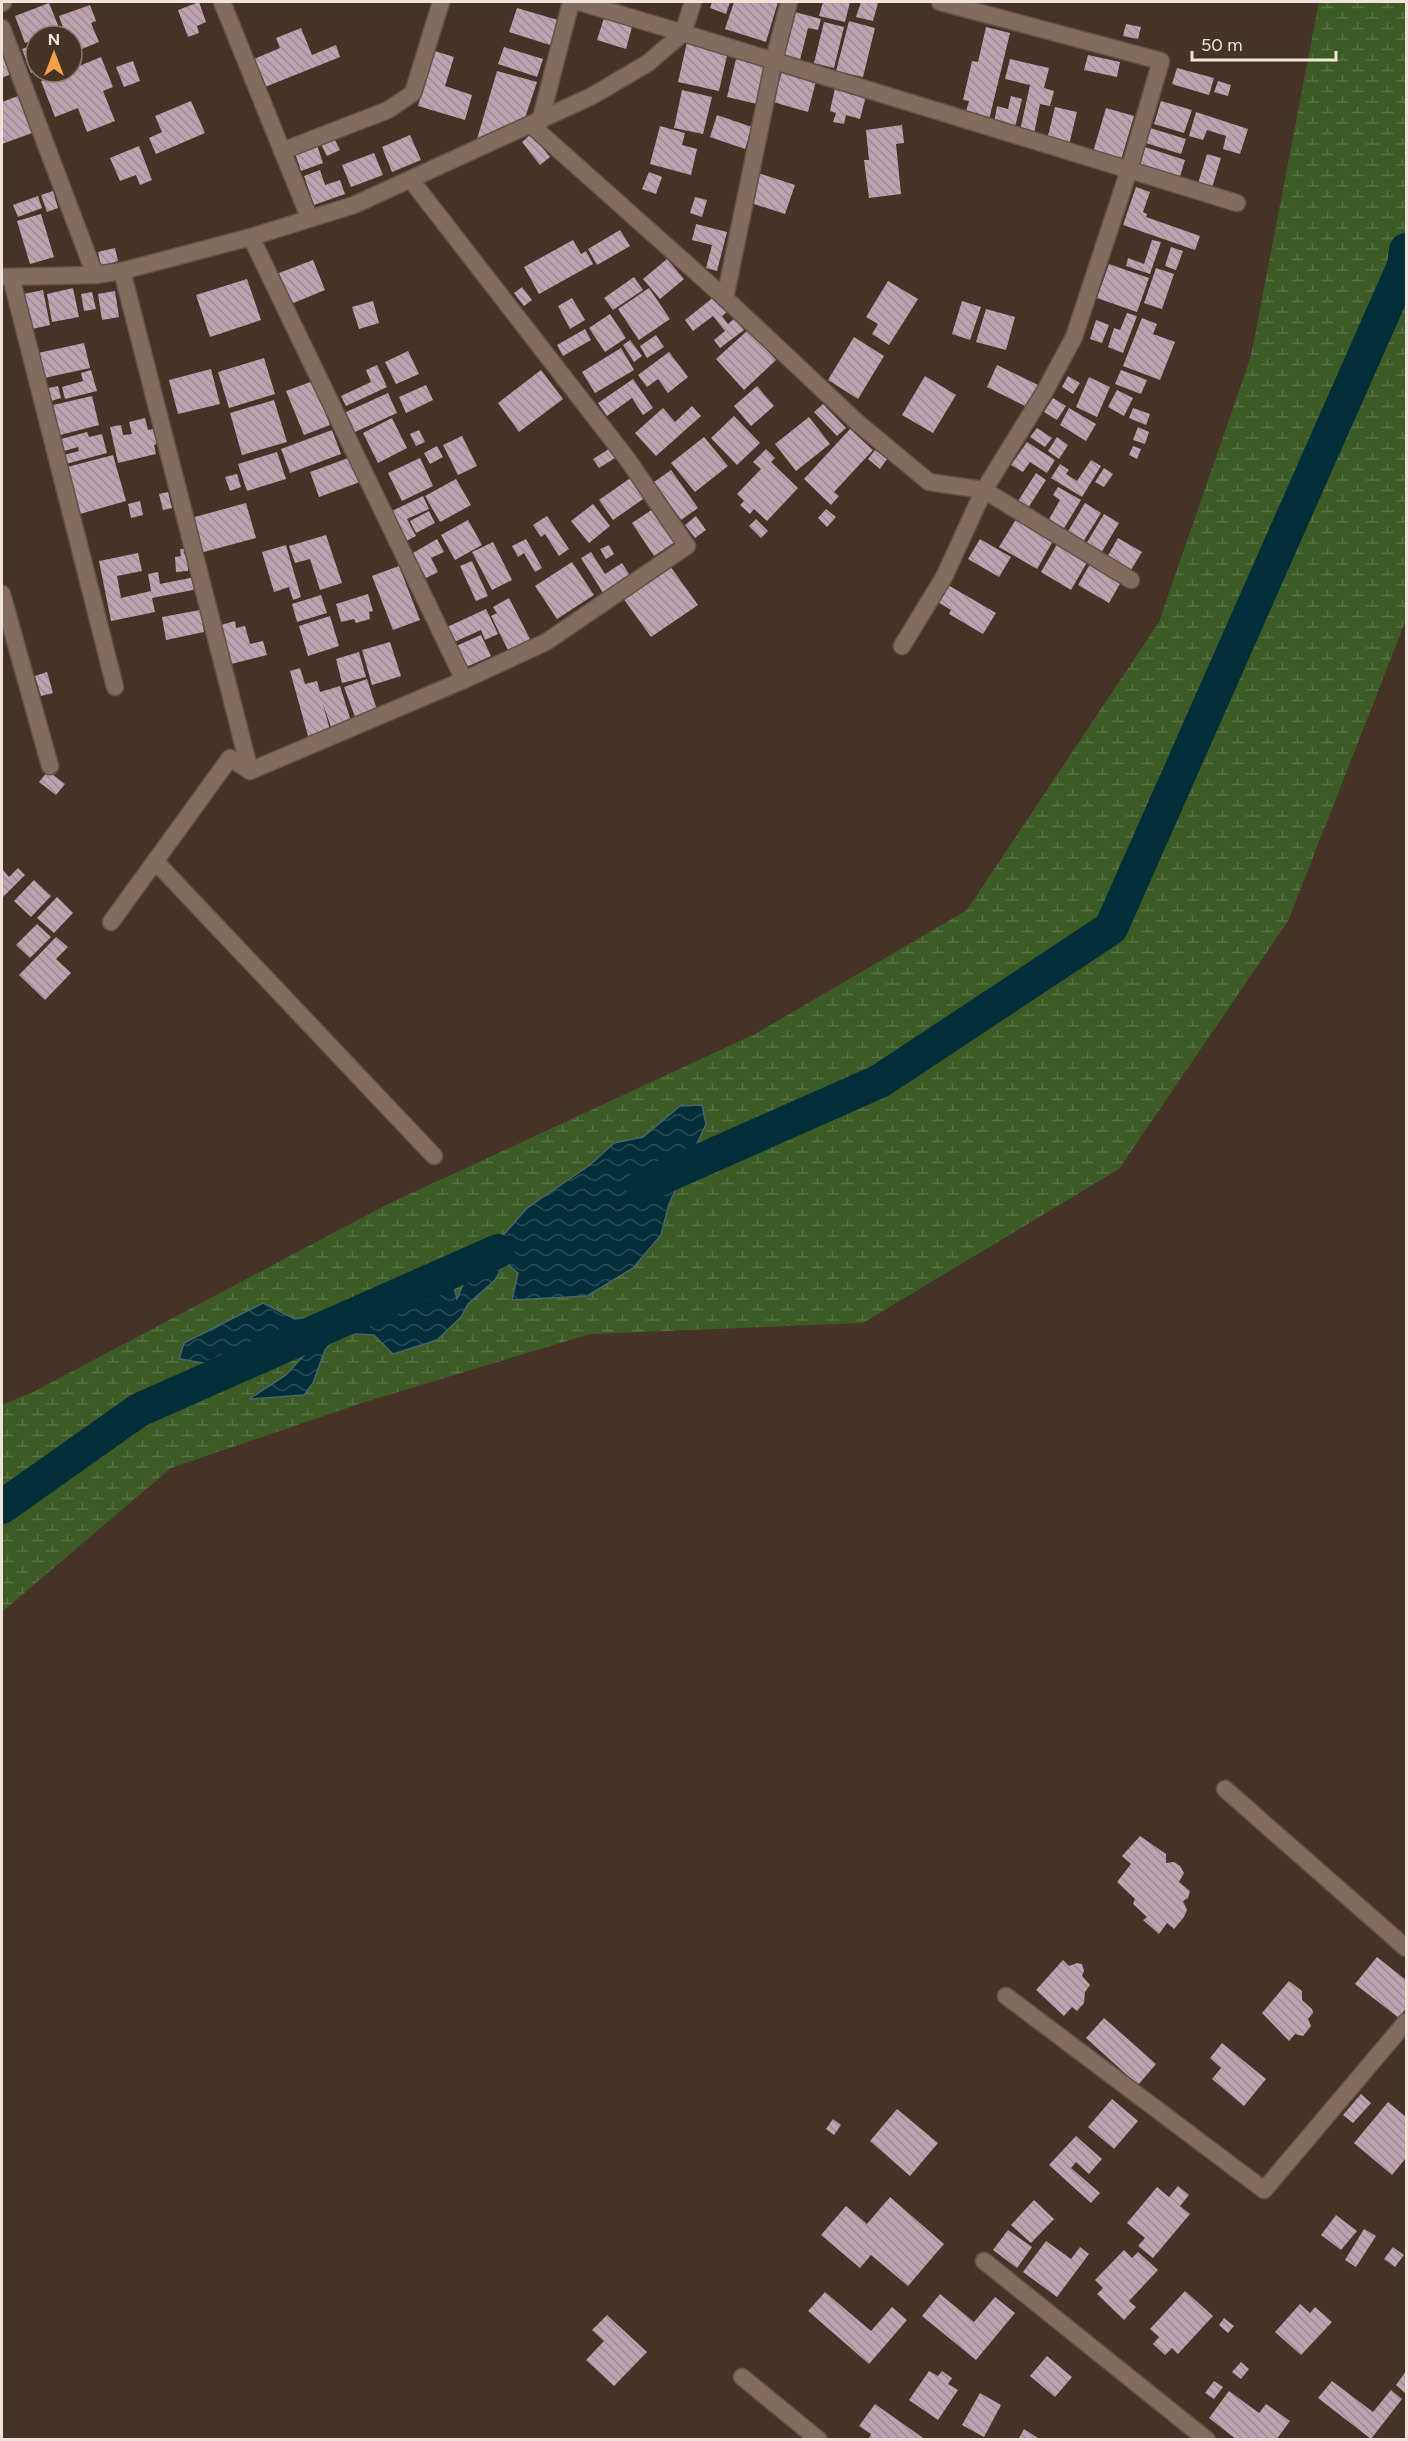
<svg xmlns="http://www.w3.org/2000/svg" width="1408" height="2441" font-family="Figtree,sans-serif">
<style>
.wetland{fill:url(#wetland-marsh)}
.water{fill:url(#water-waves);stroke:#49646a;stroke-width:1.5}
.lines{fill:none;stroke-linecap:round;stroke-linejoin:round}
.river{stroke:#022e39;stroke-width:34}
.building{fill:url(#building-back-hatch)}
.minor-casing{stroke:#635249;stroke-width:19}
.minor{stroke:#826c60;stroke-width:16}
</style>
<defs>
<pattern id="wetland-marsh" width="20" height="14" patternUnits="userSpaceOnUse" patternTransform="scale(1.5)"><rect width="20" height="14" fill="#3c5b24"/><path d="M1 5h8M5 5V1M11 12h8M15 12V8" fill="none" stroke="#587243"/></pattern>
<pattern id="water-waves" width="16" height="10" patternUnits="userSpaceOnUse" patternTransform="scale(1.5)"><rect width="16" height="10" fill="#022e39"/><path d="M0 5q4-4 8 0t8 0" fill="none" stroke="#274c55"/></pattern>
<pattern id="building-back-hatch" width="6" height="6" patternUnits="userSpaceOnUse" patternTransform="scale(1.5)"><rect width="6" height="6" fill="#bba3b0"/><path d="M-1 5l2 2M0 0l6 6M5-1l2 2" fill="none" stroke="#9e8b94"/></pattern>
</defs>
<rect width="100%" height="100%" fill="#463328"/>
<path class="wetland" d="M1319 2H1406V620L1288 921 1119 1169 863 1323 590 1334 365 1402 171 1468 2 1612V1405L37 1390 386 1205 757 1033 967 910 1159 622 1251 356Z"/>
<path class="water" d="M702 1105 706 1124 669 1204 661 1235 633 1268 587 1296 512 1300 518 1273 505 1262 495 1280 468 1304 461 1317 437 1340 393 1354 374 1335 340 1333 325 1350 313 1383 304 1395 249 1399 286 1375 305 1354 294 1346 279 1351 267 1350 259 1362C237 1369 202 1363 179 1359L184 1343 263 1303 295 1319 340 1313H380L403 1298 420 1276 444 1271 454 1287 457 1299 465 1280 456 1268 493 1247 527 1208 590 1165 614 1143 643 1137 680 1106Z"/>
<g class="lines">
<g class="river">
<path d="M643 1186 880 1081 1111 928 1404 266 1406 250"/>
<path d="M2 1507 139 1410 498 1251"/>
</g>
</g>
<g class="building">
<path d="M199 2 206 22 197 26 199 33 188 37 178 10Z"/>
<path d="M712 2H730L726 14 710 8Z"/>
<path d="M734 2H778L766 42 725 29Z"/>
<path d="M823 2H850L845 22 819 16Z"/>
<path d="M861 2 878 3 873 21 856 17Z"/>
<path d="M49 3 60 30 45 36H36V39L25 43 15 16Z"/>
<path d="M90 5 96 21 91 23 99 42 72 53V36H66L59 16Z"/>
<path d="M517 8 558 20 550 45 509 32Z"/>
<path d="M795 12 821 19 818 30 808 28 800 60 784 56Z"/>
<path d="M605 15 633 23 626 49 597 40Z"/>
<path d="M849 21 875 28 863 77 836 71Z"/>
<path d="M824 22 844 27 834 68 814 63Z"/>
<path d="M1126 24 1141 27 1138 39 1123 36Z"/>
<path d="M986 27 1010 33 989 120 965 115 969 101 963 100 972 61 978 62Z"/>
<path d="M301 28 312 55 336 45 340 57 265 87 254 59 280 48 276 38Z"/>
<path d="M687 42 728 51 719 91 678 82Z"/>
<path d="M36 44V71L31 73 22 49Z"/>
<path d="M504 47 543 59 537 77 498 64Z"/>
<path d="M2 49 11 74 2 78Z"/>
<path d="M435 51 454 57 445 86 472 95 465 120 418 106Z"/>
<path d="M1088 55 1120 62 1117 77 1084 70Z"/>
<path d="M101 57 113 87 103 91 115 121 87 132 78 108 55 117 41 81 64 72H72V69Z"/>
<path d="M736 59 765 66 757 104 727 97Z"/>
<path d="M1010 59 1049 68 1044 88 1054 91 1050 106 1040 104 1034 134 1020 131 1030 85 1005 79Z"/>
<path d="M133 61 140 81 124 87 116 67Z"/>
<path d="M1177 68 1214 78 1209 95 1172 84Z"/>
<path d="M497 71 537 82 525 118 477 139Z"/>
<path d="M782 72 816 81 808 112 773 102Z"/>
<path d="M1218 81 1231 85 1228 96 1214 92Z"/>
<path d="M835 88 866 96 860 119 846 115 844 124 833 122 836 113 830 111Z"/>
<path d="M682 90 712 97 703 134 674 128Z"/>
<path d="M18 96 32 133 2 144V102Z"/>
<path d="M1011 96 1022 99 1015 127 994 123 997 106 1008 109Z"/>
<path d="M191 101 205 133 156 154 149 138 162 132 155 116Z"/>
<path d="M1161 101 1192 110 1184 133 1154 124Z"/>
<path d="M1055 107 1077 112 1069 145 1047 140Z"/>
<path d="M1106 108 1134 116 1121 160 1093 152Z"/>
<path d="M1196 112 1248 129 1240 154 1223 149 1226 136 1207 130 1203 140 1189 136Z"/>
<path d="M717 115 752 127 745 149 710 137Z"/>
<path d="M902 125 904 143 896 144 901 194 869 198 864 160H869L866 130Z"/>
<path d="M660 126 685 133 682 145 697 149 691 175 650 164Z"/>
<path d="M1150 128 1186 139 1181 154 1146 143Z"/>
<path d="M531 134 550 157 540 165 522 142Z"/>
<path d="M410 135 421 160 392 172 382 147Z"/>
<path d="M333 136 340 150 327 156 320 142Z"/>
<path d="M317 145 323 163 301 171 295 153Z"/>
<path d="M139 146 152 180 140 185 136 175 120 181 110 158Z"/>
<path d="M1145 147 1185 160 1179 180 1138 168Z"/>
<path d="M374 153 383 175 351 187 342 165Z"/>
<path d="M1207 154 1221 158 1211 191 1197 187Z"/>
<path d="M320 170 325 185 340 180 345 194 314 205 304 176Z"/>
<path d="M649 172 662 177 656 194 642 189Z"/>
<path d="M758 173 795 185 785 214 748 202Z"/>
<path d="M1136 187 1150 192 1143 212 1147 214 1146 217 1200 236 1195 250 1123 225Z"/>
<path d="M53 191 58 208 47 212 41 195Z"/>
<path d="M38 196 42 208 18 217 13 205Z"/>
<path d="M695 197 707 200 702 217 690 213Z"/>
<path d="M41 214 54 257 30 264 17 221Z"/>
<path d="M696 224 727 232 717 271 706 268 712 245 692 240Z"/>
<path d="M620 230 630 246 597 265 588 249Z"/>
<path d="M573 240 581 254 586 251 593 264 539 294 524 267Z"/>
<path d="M1152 240 1161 242 1150 274 1126 266 1128 258 1144 264Z"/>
<path d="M1171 247 1183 251 1176 270 1165 266Z"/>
<path d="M115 248 118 261 101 266 98 252Z"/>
<path d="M667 259 684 279 660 299 643 279Z"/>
<path d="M313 260 325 290 291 304 279 273Z"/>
<path d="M1109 264 1149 278 1137 312 1097 298Z"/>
<path d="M1156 268 1174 274 1162 309 1144 303Z"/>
<path d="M634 277 643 290 613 310 604 298Z"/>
<path d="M247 279 261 320 210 337 196 295Z"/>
<path d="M888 281 918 299 889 345 872 334 878 324 866 317Z"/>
<path d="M522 287 532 300 524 306 514 293Z"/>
<path d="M73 288 79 317 52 322 47 294Z"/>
<path d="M649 288 670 319 639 340 618 309Z"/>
<path d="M43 290 50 325 32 329 24 294Z"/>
<path d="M115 291 119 317 102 320 98 294Z"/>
<path d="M92 292 96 309 84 311 81 294Z"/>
<path d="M715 296 727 312 722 316 728 324 735 318 744 330 720 348 714 340 725 331 713 316 693 331 685 320Z"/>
<path d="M572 298 585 320 570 329 558 306Z"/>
<path d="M373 301 379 323 359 329 352 307Z"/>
<path d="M962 301 981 307 970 340 952 334Z"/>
<path d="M986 309 1015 317 1006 350 976 342Z"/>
<path d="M1127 313 1137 316 1123 353 1108 347 1114 328 1120 330Z"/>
<path d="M610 314 626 338 605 352 589 328Z"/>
<path d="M1142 318 1157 324 1153 334 1175 342 1160 380 1123 366Z"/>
<path d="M1096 320 1109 325 1102 343 1090 339Z"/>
<path d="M585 329 591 340 563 356 557 345Z"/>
<path d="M748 330 776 360 744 390 716 359Z"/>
<path d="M656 335 664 347 647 358 640 346Z"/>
<path d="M854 337 884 356 858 399 828 380Z"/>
<path d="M630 340 642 356 634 362 623 345Z"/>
<path d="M84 343 90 368 44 378 38 353Z"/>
<path d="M621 348 634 370 595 393 582 372Z"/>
<path d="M408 351 419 374 396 384 385 362Z"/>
<path d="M669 352 688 377 668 393 658 379 647 387 638 375Z"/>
<path d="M264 358 275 394 229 408 218 372Z"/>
<path d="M377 365 387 387 346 406 341 396 371 382 366 370Z"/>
<path d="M997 365 1038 385 1027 407 987 387Z"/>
<path d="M211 369 220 404 178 414 169 380Z"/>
<path d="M91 370 97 391 65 399 62 387 83 381 81 373Z"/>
<path d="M541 370 563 399 519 432 498 403Z"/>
<path d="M1121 370 1147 380 1141 394 1115 384Z"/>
<path d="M925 376 956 395 933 433 902 415Z"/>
<path d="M1068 376 1080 383 1073 394 1062 387Z"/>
<path d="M1089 377 1110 387 1097 417 1076 407Z"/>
<path d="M633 379 653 408 643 415 632 398 607 416 598 403Z"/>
<path d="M313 381 330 425 304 435 286 391Z"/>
<path d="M426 385 433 400 406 413 399 397Z"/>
<path d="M58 386 61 398 51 401 48 388Z"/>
<path d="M757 386 774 406 751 426 734 406Z"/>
<path d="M1117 390 1133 398 1124 416 1108 407Z"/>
<path d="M388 393 397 413 355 432 346 412Z"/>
<path d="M92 396 99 425 60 435 53 405Z"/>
<path d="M1053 398 1066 406 1057 420 1044 412Z"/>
<path d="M274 400 287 442 242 455 230 413Z"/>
<path d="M823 404 846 428 837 436 814 412Z"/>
<path d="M692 406 701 416 656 456 635 433 663 408 675 422Z"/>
<path d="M1069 408 1096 424 1086 441 1060 425Z"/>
<path d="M1133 408 1150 414 1146 425 1129 418Z"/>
<path d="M734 416 760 443 737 465 711 438Z"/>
<path d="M809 417 830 444 796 471 775 444Z"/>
<path d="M145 418 148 430 153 429 157 444 154 445 156 454 118 463 110 427 121 425 123 435 132 434 129 422Z"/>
<path d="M392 418 407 448 378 463 363 433Z"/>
<path d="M1138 427 1149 432 1145 444 1133 440Z"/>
<path d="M1037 428 1052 438 1045 447 1030 437Z"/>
<path d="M850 429 873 450 834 492 839 496 831 505 804 479Z"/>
<path d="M332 430 341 454 290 473 281 449Z"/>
<path d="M419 430 425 442 416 446 410 434Z"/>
<path d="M87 432 89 437 102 434 107 453 66 464 64 455 79 451 78 447 64 451 61 439Z"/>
<path d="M462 436 477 466 458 475 443 445Z"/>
<path d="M704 437 728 466 695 492 671 463Z"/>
<path d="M1057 437 1068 445 1059 459 1048 451Z"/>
<path d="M1027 442 1055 460 1047 473 1030 462 1023 472 1011 465Z"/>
<path d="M437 446 443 457 430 464 424 453Z"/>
<path d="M1133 446 1141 449 1137 459 1129 455Z"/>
<path d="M609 449 615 458 599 468 593 459Z"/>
<path d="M766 449 775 458 771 462 798 488 767 521 754 509 750 514 740 505 744 501 737 494 761 469 753 462Z"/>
<path d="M875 450 887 459 880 469 868 459Z"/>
<path d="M277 452 286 479 247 491 238 464Z"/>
<path d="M113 455 126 501 80 514 67 467Z"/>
<path d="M351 457 360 482 319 497 310 472Z"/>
<path d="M420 458 433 486 402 501 388 473Z"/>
<path d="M1091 460 1101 466 1082 497 1051 478 1060 464 1069 470 1066 474 1077 481Z"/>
<path d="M1104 468 1113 474 1104 487 1095 482Z"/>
<path d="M671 470 698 508 681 520 654 482Z"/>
<path d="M1036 473 1046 480 1028 508 1018 501Z"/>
<path d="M237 474 241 487 230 491 225 477Z"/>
<path d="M632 477 646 497 613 520 599 500Z"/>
<path d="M456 479 471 505 440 522 425 496Z"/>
<path d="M1058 487 1081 500 1063 530 1048 521 1060 500 1053 495Z"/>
<path d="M168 492 172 508 163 510 159 494Z"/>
<path d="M423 496 429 509 407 519 416 536 404 542 390 512Z"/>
<path d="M140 501 143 515 131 518 128 504Z"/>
<path d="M246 503 256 538 200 553 191 518Z"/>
<path d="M1085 503 1101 513 1083 542 1067 533Z"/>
<path d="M593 504 610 526 589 543 571 521Z"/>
<path d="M653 509 675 542 654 556 632 523Z"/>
<path d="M826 509 836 517 827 527 818 518Z"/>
<path d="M429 511 435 523 416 533 410 521Z"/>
<path d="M1104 514 1119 523 1101 553 1086 544Z"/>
<path d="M547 516 569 549 559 556 545 534 541 537 533 525Z"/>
<path d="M696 516 706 530 695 538 685 525Z"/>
<path d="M1018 516 1031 523 1029 527 1053 541 1037 569 999 547Z"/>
<path d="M756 519 768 531 761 538 749 526Z"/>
<path d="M468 520 482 545 455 560 441 535Z"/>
<path d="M326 535 342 583 320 590 310 559 295 563 289 546Z"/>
<path d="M1118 538 1142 552 1129 573 1106 559Z"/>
<path d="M437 539 444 552 431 558 438 572 426 578 413 553Z"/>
<path d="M526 539 542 568 535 572 524 553 518 557 512 546Z"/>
<path d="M980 539 1011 557 999 577 968 559Z"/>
<path d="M1059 541 1089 559 1071 590 1041 572Z"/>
<path d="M493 542 512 580 492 590 472 552Z"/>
<path d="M286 545 301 597 293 600 289 587 274 592 262 552Z"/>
<path d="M609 545 614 554 606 559 600 549Z"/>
<path d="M180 549H184V554H187L188 571 176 572 175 557 181 556Z"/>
<path d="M591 552 605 574 622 563 632 579 605 596 581 558Z"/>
<path d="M138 553 142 571 117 576 121 598 151 591 148 574 158 572 160 584 195 577 198 589 152 598 155 612 111 621 99 561Z"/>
<path d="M472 561 488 596 476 601 460 566Z"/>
<path d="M572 562 594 595 557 619 535 586Z"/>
<path d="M1090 564 1121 582 1109 603 1078 585Z"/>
<path d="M399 566 420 620 393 630 372 576Z"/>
<path d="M670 566 698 605 651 637 623 598Z"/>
<path d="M948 585 996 613 983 634 949 614 951 610 938 602Z"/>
<path d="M368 594 373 611 369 612 370 619 356 623 354 619 341 622 336 604Z"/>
<path d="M321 595 327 613 297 622 292 604Z"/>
<path d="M509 598 530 639 508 650 491 616 497 613 493 607Z"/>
<path d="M486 609 498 634 485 640 481 630 452 643 445 628Z"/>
<path d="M200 610 204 632 166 640 162 617Z"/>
<path d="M330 616 339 646 308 656 299 626Z"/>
<path d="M235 621 236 628 245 626 250 644 263 641 267 655 231 664 221 625Z"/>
<path d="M481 635 491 656 464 668 454 647Z"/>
<path d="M390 642 401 676 372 685 362 650Z"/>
<path d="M359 652 366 677 342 683 336 659Z"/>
<path d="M300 668 305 684 317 681 320 692 340 686 351 721 331 727 323 704 330 730 308 736 290 671Z"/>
<path d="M47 672 53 693 41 696 35 676Z"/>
<path d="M367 679 377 710 355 717 344 687Z"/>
<path d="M48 771 65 784 56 795 39 782Z"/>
<path d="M18 868 25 875 2 898V869L9 877Z"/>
<path d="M34 880 51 896 31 917 14 901Z"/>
<path d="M57 897 73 913 54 933 37 918Z"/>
<path d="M37 924 51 937 30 958 16 945Z"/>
<path d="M56 937 68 947 56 959 71 973 45 1000 19 975Z"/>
<path d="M1140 1836 1166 1854V1863L1174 1862 1180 1866 1184 1873 1179 1882 1190 1891 1188 1898 1183 1901 1187 1910 1184 1917 1174 1929 1167 1923 1159 1934 1143 1920 1147 1917 1133 1904 1135 1899 1117 1882 1131 1864 1122 1856Z"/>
<path d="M1377 1957 1406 1980V2008L1399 2018 1355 1984Z"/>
<path d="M1063 1960 1069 1966 1077 1963 1082 1964 1084 1971 1082 1976 1090 1985 1085 1992 1084 2003 1077 2011 1072 2007 1064 2016 1036 1990Z"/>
<path d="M1289 1981 1302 1991V2000L1312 2009 1313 2013 1308 2019 1311 2026 1303 2036 1295 2034 1289 2041 1262 2013Z"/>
<path d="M1104 2018 1156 2064 1138 2085 1086 2038Z"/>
<path d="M1222 2043 1266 2079 1244 2106 1212 2079 1221 2068 1210 2058Z"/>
<path d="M1361 2094 1371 2103 1353 2123 1343 2115Z"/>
<path d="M1112 2099 1138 2121 1114 2149 1088 2127Z"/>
<path d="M1388 2102 1406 2117V2158L1392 2175 1354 2143Z"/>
<path d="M897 2109 938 2143 910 2176 870 2141Z"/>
<path d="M833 2119 841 2125 834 2135 826 2129Z"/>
<path d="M1076 2136 1102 2159 1089 2174 1076 2162 1071 2168 1100 2193 1091 2203 1049 2165Z"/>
<path d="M1178 2186 1189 2195 1180 2206 1190 2214 1153 2258 1138 2246 1145 2238 1127 2223 1157 2187 1169 2197Z"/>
<path d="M890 2197 944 2244 908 2286 871 2255 860 2268 821 2235 846 2206 867 2224Z"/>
<path d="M1034 2200 1054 2219 1031 2243 1011 2225Z"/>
<path d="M1336 2215 1357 2231 1341 2250 1321 2235Z"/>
<path d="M1364 2229 1376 2236 1356 2267 1345 2260Z"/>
<path d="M1008 2230 1032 2247 1017 2268 993 2250Z"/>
<path d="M1046 2241 1071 2259 1080 2247 1089 2254 1057 2297 1023 2272Z"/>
<path d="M1393 2247 1404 2255 1395 2267 1384 2259Z"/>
<path d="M1124 2250 1132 2258 1138 2252 1158 2270 1129 2301 1136 2307 1124 2320 1097 2294 1103 2288 1095 2280Z"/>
<path d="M1185 2291 1213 2316 1178 2354 1172 2348 1165 2355 1153 2344 1159 2337 1150 2329Z"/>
<path d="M825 2292 871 2331 892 2307 907 2320 869 2364 808 2311Z"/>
<path d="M940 2294 974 2322 995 2297 1015 2313 976 2360 922 2316Z"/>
<path d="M1300 2304 1310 2313 1315 2307 1332 2322 1301 2355 1275 2332Z"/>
<path d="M607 2315 647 2352 614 2386 586 2360 604 2341 592 2330Z"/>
<path d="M1224 2318 1234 2326 1228 2333 1219 2325Z"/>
<path d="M1047 2356 1072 2377 1055 2397 1030 2376Z"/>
<path d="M1241 2362 1249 2369 1241 2379 1232 2372Z"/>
<path d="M929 2371 938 2376 942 2371 952 2378 948 2384 958 2390 938 2420 909 2400Z"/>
<path d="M1406 2371V2391L1405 2393 1396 2385Z"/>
<path d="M1214 2381 1223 2387 1214 2399 1205 2393Z"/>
<path d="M1332 2381 1373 2412 1391 2390 1402 2399 1371 2439 1318 2398Z"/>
<path d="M1229 2391 1259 2413 1266 2404 1290 2421 1276 2440H1237L1209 2418Z"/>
<path d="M980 2393 1001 2405 984 2437 962 2425Z"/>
<path d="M875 2404 926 2440H868L871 2434 859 2426Z"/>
<path d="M1024 2429 1041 2440H1018Z"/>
</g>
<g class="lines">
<defs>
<g id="minor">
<path d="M222 2 309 217"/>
<path d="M579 2 683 33 693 2"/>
<path d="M2 3 3 2"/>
<path d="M2 28 95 275"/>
<path d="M540 122 571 2"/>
<path d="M531 125 725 298 858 423 929 482 984 490 1131 580"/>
<path d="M282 151 388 110 413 93 441 2"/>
<path d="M251 237 464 680"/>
<path d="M122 271 250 771"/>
<path d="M2 277 95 275 122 271 251 237 354 205 592 96 648 63 683 33 1237 203"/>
<path d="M11 277 115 687"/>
<path d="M725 298 774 60 789 2"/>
<path d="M2 594 50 766"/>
<path d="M902 646 944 577 984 490 1045 391 1074 337 1129 170 1161 61 940 2"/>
<path d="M155 861 434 1156"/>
<path d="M111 922 230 758 250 771 464 680 546 642 687 546 628 460 411 180"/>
<path d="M1225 1789 1406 1948"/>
<path d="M1006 1996 1264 2190 1406 2022"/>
<path d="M984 2261 1207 2440"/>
<path d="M742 2377 819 2440"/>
</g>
</defs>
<use href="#minor" class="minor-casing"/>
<use href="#minor" class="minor"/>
</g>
<rect width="1408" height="2441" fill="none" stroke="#f0e3dc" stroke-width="6"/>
<g transform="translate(54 54)"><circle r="28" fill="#463328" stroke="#8a7970" stroke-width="1.5"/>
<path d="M0-4.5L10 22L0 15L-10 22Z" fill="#f5a345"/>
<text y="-9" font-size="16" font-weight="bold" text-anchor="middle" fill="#f0e3dc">N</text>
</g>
<path d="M1192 51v9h144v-9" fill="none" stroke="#f0e3dc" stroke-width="3"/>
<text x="1201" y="51" font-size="18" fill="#f0e3dc" stroke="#463328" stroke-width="4.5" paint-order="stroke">50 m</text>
</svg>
